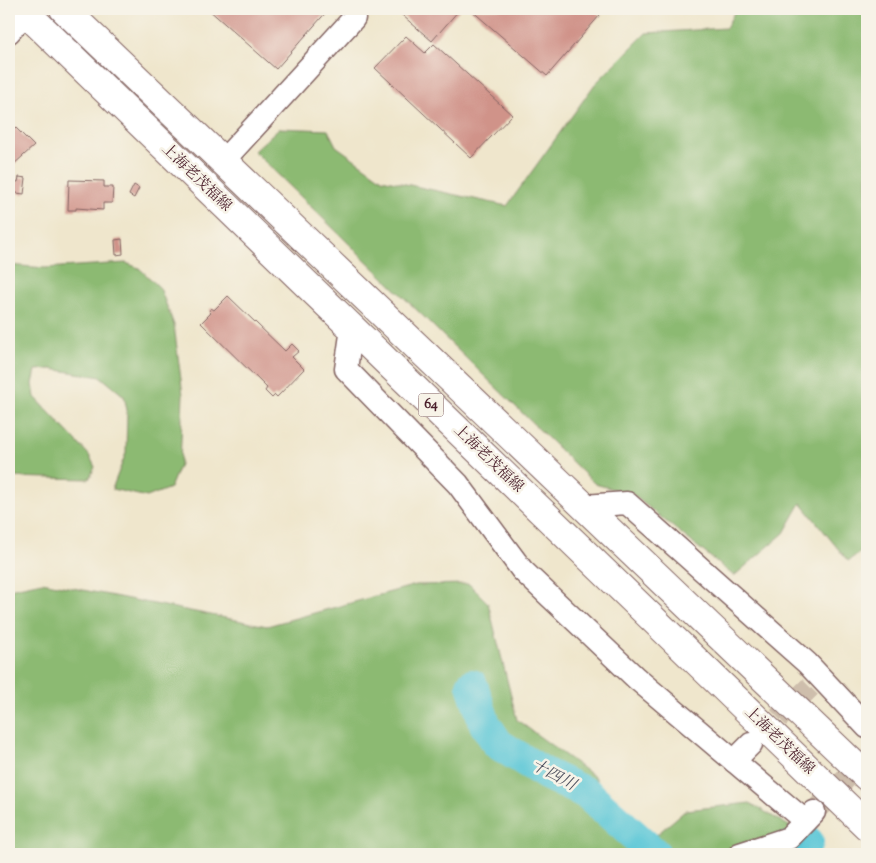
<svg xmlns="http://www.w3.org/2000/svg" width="876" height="863" font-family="'Sorts Mill Goudy','Noto Serif JP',serif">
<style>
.forest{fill:#8cba72;stroke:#6b6c4e}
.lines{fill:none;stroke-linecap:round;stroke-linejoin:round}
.river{stroke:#5cc7d7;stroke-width:32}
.building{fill:#d09389}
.minor-tunnel{stroke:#cebeac;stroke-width:22;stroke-dasharray:22 11;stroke-linecap:butt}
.minor-casing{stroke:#846563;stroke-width:25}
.major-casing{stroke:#846563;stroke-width:30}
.minor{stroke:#fff;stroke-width:22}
.major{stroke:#fff;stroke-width:28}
.labels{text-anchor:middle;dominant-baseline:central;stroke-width:5;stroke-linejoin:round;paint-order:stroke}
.shield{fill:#f7f3e8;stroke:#7e5f64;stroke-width:1}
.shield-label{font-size:14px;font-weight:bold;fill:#4a1f2b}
.street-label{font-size:15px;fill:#4a1f2b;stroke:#f7f3e8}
.water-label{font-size:16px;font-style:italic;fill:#4f515f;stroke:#f7f3e8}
</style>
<rect width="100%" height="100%" fill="#f7f3e8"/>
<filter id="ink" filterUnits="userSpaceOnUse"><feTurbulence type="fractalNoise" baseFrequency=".02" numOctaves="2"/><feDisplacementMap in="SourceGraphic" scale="10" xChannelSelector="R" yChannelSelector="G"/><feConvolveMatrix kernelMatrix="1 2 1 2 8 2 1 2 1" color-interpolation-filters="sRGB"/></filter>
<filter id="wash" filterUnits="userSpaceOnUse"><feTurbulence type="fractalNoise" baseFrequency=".0096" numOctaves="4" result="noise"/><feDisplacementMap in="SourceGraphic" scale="20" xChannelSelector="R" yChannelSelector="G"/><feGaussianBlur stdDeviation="1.12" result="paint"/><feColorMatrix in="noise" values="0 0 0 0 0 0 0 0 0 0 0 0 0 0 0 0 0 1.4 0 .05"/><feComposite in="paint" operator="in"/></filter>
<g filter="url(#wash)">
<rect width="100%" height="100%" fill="#efe6cc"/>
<g class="forest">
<path d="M736 9H867V547L848 561 801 503 784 533 734 576 632 494 595 484 254 151 279 128 328 130 336 146 382 179 507 206 595 84 646 33 726 28Z"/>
<path d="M126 263 139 268 160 288 174 325 183 395 180 464 170 488 147 497 112 489 126 453 127 410 124 396 101 377 51 369 36 370 33 384 35 397 89 455 95 467 89 479 9 477V265L45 268Z"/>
<path d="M42 582 267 626 416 585 469 584 488 603 517 720 596 778V791L628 831 655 836 686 810 750 803 806 836 771 854H9V589Z"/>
</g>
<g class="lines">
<g class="river">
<path d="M472 685 485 724 498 744 546 774 588 794 655 854"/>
<path d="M773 854 808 842"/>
</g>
</g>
<g id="blocks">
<g class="building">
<path d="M208 9H329L276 69Z"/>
<path d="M395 9H460L432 41Z"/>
<path d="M470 9H592L600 15 547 76Z"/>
<path d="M406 36 425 53 434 44 512 115 471 158 375 68Z"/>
<path d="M15 127 34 146 13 165 9 161V132Z"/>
<path d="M19 177 26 178 24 194 9 192V181L18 182Z"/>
<path d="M69 180 104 181V187H113L112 203H103V210L76 208V210H68Z"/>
<path d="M134 185 139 188 134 198 129 195Z"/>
<path d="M122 239 123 254 116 255 115 240Z"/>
<path d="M228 296 285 351 292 344 299 351 292 357 304 369 277 397 275 395 272 398 265 391 267 388 201 323 211 313 209 311 211 308 214 310Z"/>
</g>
</g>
</g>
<g filter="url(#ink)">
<use href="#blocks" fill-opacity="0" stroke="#846563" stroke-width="1"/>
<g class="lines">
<g class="minor-tunnel">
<path d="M755 741 810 687"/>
<path d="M814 812 867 756"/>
</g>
<defs>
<g id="minor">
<path d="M9 32 29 9"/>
<path d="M223 161 354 18"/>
<path d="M352 328 346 369 458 484 522 570 636 678 805 821"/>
<path d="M584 506 627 503 807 663 867 727"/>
<path d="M734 761 751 744"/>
<path d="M740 854 789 838 814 812"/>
</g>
<g id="major">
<path d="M22 9 867 826"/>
<path d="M64 9 867 777"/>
</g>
</defs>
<use href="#minor" class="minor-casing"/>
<use href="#major" class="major-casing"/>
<use href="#minor" class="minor"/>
<use href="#major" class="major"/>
</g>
</g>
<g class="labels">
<rect class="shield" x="418.5" y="393.5" width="25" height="23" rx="4"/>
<g class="shield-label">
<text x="431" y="405">64</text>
</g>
<g class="street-label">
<text transform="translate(196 178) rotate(44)">上海老茂福線</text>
<text transform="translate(488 459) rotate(44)">上海老茂福線</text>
<text transform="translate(779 741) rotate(44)">上海老茂福線</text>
</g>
<g class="water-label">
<text transform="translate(553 776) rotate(28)">十四川</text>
</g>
</g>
<rect width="876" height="863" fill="none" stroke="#f7f3e8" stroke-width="30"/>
</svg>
